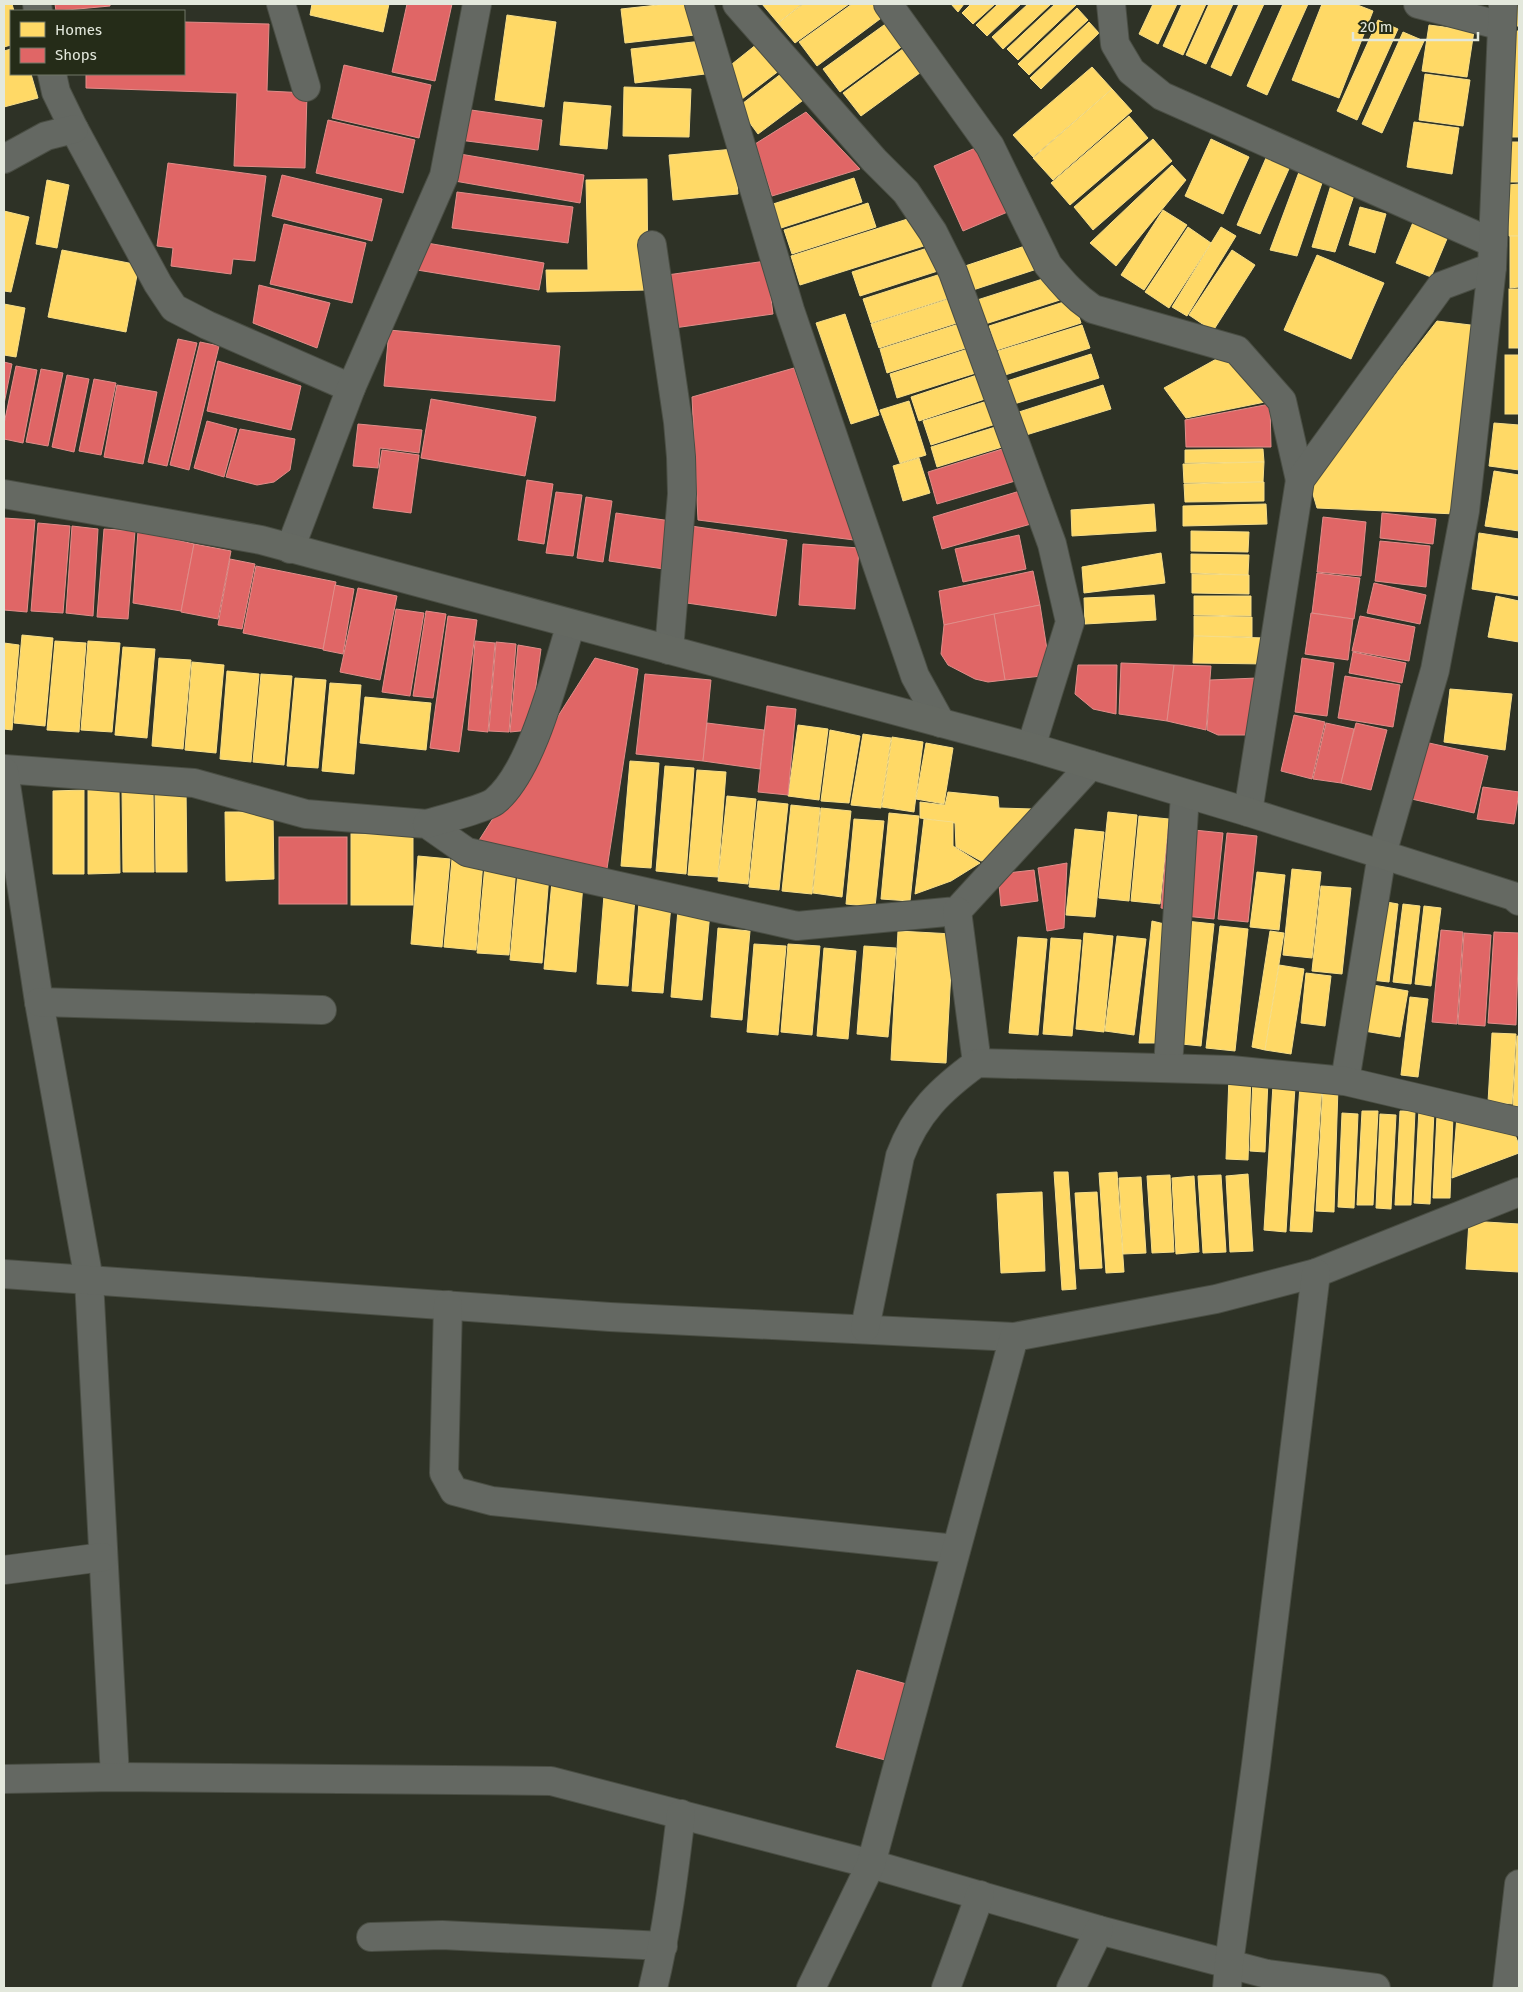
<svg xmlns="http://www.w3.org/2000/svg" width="1523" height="1992" font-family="'Fira Sans',sans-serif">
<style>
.homes{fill:#ffd966;stroke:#f7de89}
.shops{fill:#e06666;stroke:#e18d89}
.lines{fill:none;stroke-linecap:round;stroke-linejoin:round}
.street-casing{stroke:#4a4e44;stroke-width:30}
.secondary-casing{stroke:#4a4e44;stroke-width:30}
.street{stroke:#646862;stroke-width:28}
.secondary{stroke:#656962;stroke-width:28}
</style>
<rect width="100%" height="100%" fill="#2e3226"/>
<g class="homes">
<path d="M4 4H12L14 11H11V45L4 47Z"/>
<path d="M312 4H389L383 32 310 15Z"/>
<path d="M667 4H692L695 35 625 43 621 9Z"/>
<path d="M762 4H802L778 23Z"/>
<path d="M803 4H849L795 43 778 23Z"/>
<path d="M852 4H875L884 16 817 66 799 42Z"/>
<path d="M951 4H964L958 12Z"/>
<path d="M971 4H995L973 24 962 13Z"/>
<path d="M998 4H1021L987 36 976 25Z"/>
<path d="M1028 4H1051L1003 49 992 37Z"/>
<path d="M1055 4H1077L1018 60 1007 49Z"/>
<path d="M1153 4H1177L1158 44 1139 34Z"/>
<path d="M1182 4H1206L1183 55 1163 46Z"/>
<path d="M1209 4H1233L1206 64 1186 55Z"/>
<path d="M1239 4H1264L1231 76 1211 67Z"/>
<path d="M1283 4H1308L1267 95 1247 86Z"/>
<path d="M1322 4H1355L1373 11 1339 98 1292 80Z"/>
<rect x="1510" y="4" width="9" height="22"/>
<path d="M1077 8 1088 20 1029 75 1018 64Z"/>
<path d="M507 15 556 22 544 107 495 100Z"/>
<path d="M891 20 908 42 840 92 823 69Z"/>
<path d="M1378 20 1398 29 1357 120 1337 111Z"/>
<path d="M1089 22 1099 33 1041 89 1030 78Z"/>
<path d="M1429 25 1474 31 1467 77 1422 71Z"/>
<path d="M1509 31H1519V137H1510Z"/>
<path d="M1403 32 1424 41 1382 133 1362 124Z"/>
<path d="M762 40 784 67 742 99 722 72Z"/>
<path d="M702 41 705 74 635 83 631 49Z"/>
<path d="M911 43 928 67 861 116 843 93Z"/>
<path d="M11 49V74H31L38 98 4 107V51Z"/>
<path d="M1092 67 1112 89 1033 157 1013 135Z"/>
<path d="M786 70 806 98 758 134 738 107Z"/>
<path d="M1425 74 1470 80 1463 126 1419 120Z"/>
<path d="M624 87 691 89 689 137 623 136Z"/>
<path d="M1112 89 1132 111 1053 180 1033 158Z"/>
<path d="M564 102 611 106 607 149 560 145Z"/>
<path d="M1129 116 1148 138 1070 205 1051 183Z"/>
<path d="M1414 122 1459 128 1452 174 1407 167Z"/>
<path d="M1153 139 1172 161 1093 230 1074 207Z"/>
<path d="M1211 139 1249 157 1223 214 1185 196Z"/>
<rect x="1507" y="142" width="12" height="40"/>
<path d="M734 149 738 194 673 200 669 155Z"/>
<path d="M1269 151 1292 162 1260 234 1237 225Z"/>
<path d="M1172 165 1186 180 1116 266 1090 243Z"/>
<path d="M1299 172 1323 180 1297 256 1270 250Z"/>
<path d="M854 178 862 202 778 229 770 205Z"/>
<path d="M647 179 648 290 547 292 546 270H588L586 180Z"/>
<path d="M47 180 69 185 57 248 36 244Z"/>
<path d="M1519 184V236H1509L1508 185Z"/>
<path d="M1331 185 1355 192 1335 252 1312 247Z"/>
<path d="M868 203 876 227 792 254 784 230Z"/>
<path d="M1360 207 1386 214 1375 253 1349 245Z"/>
<path d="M1163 210 1187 225 1144 290 1121 275Z"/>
<path d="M4 211 29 217 11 292 4 291Z"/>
<path d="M917 216 927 245 800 285 791 256Z"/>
<path d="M1414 220 1449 234 1431 277 1396 263Z"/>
<path d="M1188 227 1211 243 1169 308 1145 292Z"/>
<path d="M1221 227 1236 236 1187 316 1172 307Z"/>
<path d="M1510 236H1519V287L1510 288Z"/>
<path d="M1034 243 1043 267 970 291 962 267Z"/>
<path d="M937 245 944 269 860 296 852 272Z"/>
<path d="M62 250 139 265 126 332 48 317Z"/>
<path d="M1232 250 1255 265 1213 331 1189 315Z"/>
<path d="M1317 255 1384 283 1351 359 1284 330Z"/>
<path d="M947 272 955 296 871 323 863 299Z"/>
<path d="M1055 275 1063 299 979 326 971 302Z"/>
<rect x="1509" y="289" width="10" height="59"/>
<path d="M955 297 963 321 879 348 871 324Z"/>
<path d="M1073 299 1081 323 997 350 989 326Z"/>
<path d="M4 304 25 308 16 357 4 355Z"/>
<path d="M845 314 879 415 851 424 816 323Z"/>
<path d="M1437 321 1479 326 1456 514 1317 508 1310 484Z"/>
<path d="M965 322 972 346 887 373 880 349Z"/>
<path d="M1082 325 1090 348 1005 375 998 351Z"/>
<path d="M974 347 982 371 897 398 890 374Z"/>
<path d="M1229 352 1270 401 1186 418 1164 388Z"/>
<path d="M1091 354 1099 378 1014 404 1007 381Z"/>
<rect x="1505" y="355" width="14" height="59"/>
<path d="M986 372 994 396 919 421 911 397Z"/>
<path d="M1103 385 1111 409 1026 435 1019 412Z"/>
<path d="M997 398 1005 421 931 445 923 421Z"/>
<path d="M909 401 926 455 900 463 880 410Z"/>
<path d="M1494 423 1519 425V470L1489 466Z"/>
<path d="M1005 424 1012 444 937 467 931 447Z"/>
<path d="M1263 449 1264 462 1185 463V450Z"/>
<path d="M919 458 930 493 903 501 893 466Z"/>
<path d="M1264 462 1263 482 1184 483 1183 464Z"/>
<path d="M1494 471 1519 475V531L1485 526Z"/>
<path d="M1264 482V501L1185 502 1184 484Z"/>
<path d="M1154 504 1156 531 1072 536 1071 510Z"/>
<path d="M1266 504 1267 524 1183 526V506Z"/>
<path d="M1191 531 1249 532 1248 552 1191 551Z"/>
<path d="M1479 533 1519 539V596L1472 589Z"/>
<path d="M1161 553 1165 583 1084 593 1082 567Z"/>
<path d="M1191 554 1249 555 1248 575 1191 573Z"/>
<path d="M1192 574 1249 575V594L1192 593Z"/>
<path d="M1154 595 1156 620 1085 624 1084 598Z"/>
<path d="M1194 596H1251V616L1194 615Z"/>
<path d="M1496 596 1519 601V642L1488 637Z"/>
<path d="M1194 616 1252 617V637L1194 636Z"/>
<path d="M22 635 53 638 45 726 14 723Z"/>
<path d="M1194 636 1266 638V664L1193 663Z"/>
<path d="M55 641 86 643 79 732 47 730Z"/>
<path d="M88 641 120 643 112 732 81 730Z"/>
<path d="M4 643 19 645 12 730 4 729Z"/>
<path d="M123 647 155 649 147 738 115 735Z"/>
<path d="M159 658 191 660 183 749 152 746Z"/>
<path d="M192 662 224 665 216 753 185 750Z"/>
<path d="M227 671 259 674 251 762 220 759Z"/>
<path d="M261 674 292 676 284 765 253 762Z"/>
<path d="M295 678 326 680 318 768 287 766Z"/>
<path d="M330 683 361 685 354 774 322 771Z"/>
<path d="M1450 689 1512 694 1505 750 1444 742Z"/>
<path d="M365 697 431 703 426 750 360 743Z"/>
<path d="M798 725 828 729 819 800 788 796Z"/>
<path d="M830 730 860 736 849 803 821 801Z"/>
<path d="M863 734 891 738 881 808 851 805Z"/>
<path d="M892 737 923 742 914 812 882 807Z"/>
<path d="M926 743 953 748 944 804 916 799Z"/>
<path d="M630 761 659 763 651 868 621 866Z"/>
<path d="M665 766 694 768 686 874 656 871Z"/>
<path d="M697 770 726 772 718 877 688 875Z"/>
<path d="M122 789H153L154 872H123Z"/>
<path d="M155 789H186L187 872H156Z"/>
<path d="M84 790V874H53V791Z"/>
<path d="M88 790H119L120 873 88 874Z"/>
<path d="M948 792 998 797 999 808 1033 809 992 858 981 861 956 847 955 823 920 818V802L945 805Z"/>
<path d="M727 796 756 799 748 884 718 881Z"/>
<path d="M758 801 788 804 779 890 749 887Z"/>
<path d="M791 805 820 808 812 894 782 891Z"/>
<path d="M821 808 851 811 842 897 813 893Z"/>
<path d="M225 812H273L274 879 226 881Z"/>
<path d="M1108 812 1137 815 1129 901 1099 898Z"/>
<path d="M889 813 919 816 910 901 881 899Z"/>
<path d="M1139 816 1169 819 1160 904 1131 901Z"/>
<path d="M854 819 884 821 875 907 846 904Z"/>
<path d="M924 819 953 822V846L980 863 951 881 915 894Z"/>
<path d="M1075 829 1104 832 1095 917 1066 915Z"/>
<rect x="351" y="834" width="62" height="71"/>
<path d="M418 856 450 859 442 947 411 944Z"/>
<path d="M452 859 483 861 476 950 444 947Z"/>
<path d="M485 865 516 867 509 955 477 953Z"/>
<path d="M1292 869 1321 872 1312 958 1283 955Z"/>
<path d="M518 872 549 875 542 963 510 960Z"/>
<path d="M1257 872 1285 875 1279 930 1250 927Z"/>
<path d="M552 881 583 884 576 972 544 969Z"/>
<path d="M1321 886 1351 888 1342 974 1312 971Z"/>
<path d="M604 895 635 898 628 986 597 984Z"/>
<path d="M1381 901 1398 904 1389 982 1371 980Z"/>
<path d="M639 902 671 905 663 993 632 991Z"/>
<path d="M1403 904 1420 906 1411 984 1393 982Z"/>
<path d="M1424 906 1441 908 1431 986 1415 984Z"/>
<path d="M678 909 710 912 702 1000 671 997Z"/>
<path d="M1152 921 1173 926 1163 1043H1139Z"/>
<path d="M1186 921 1214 924 1201 1046 1172 1043Z"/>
<path d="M1220 926 1248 929 1235 1051 1206 1048Z"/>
<path d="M718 928 750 931 742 1020 711 1017Z"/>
<path d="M898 931 953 934 946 1063 891 1060Z"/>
<path d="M1270 931 1284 933 1265 1050 1252 1047Z"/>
<path d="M1084 933 1113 936 1104 1032 1076 1029Z"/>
<path d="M1117 936 1146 939 1134 1035 1105 1031Z"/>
<path d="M1018 937 1047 939 1038 1035 1009 1033Z"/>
<path d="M1051 938 1081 940 1072 1036 1043 1034Z"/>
<path d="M754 944 786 946 778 1035 747 1032Z"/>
<path d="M788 944 820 946 812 1035 781 1032Z"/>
<path d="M864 946 896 948 888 1037 857 1034Z"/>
<path d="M824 948 856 951 848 1039 817 1036Z"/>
<path d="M1279 965 1304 969 1291 1054 1265 1050Z"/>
<path d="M1306 973 1331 976 1325 1026 1301 1023Z"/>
<path d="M1373 985 1408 991 1400 1037 1364 1031Z"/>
<path d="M1410 997 1428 999 1418 1077 1401 1075Z"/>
<path d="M1492 1033 1516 1034 1512 1104 1488 1102Z"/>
<path d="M1517 1036H1519V1106H1513Z"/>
<path d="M1229 1076H1251L1248 1160 1226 1159Z"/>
<path d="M1253 1078 1268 1079 1265 1152 1250 1151Z"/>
<path d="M1273 1085 1295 1087 1286 1232 1264 1230Z"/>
<path d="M1300 1085 1322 1087 1312 1232 1290 1231Z"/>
<path d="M1323 1087H1338L1334 1212 1316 1211Z"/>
<path d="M1419 1109 1434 1110 1430 1204 1414 1203Z"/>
<path d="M1362 1111H1378L1373 1205H1357Z"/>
<path d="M1400 1111H1415L1411 1205H1395Z"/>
<path d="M1342 1113 1358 1114 1354 1208 1338 1207Z"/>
<path d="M1380 1114 1396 1115 1391 1209 1376 1208Z"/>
<path d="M1437 1115H1453L1450 1198H1433Z"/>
<path d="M1457 1116 1510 1122 1519 1145V1153L1452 1178Z"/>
<path d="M1054 1172H1068L1076 1289 1062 1290Z"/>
<path d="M1117 1172 1124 1272 1106 1273 1099 1173Z"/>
<path d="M1248 1174 1253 1251 1230 1252 1226 1176Z"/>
<path d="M1170 1175 1174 1252 1152 1253 1147 1176Z"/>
<path d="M1221 1175 1226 1252 1203 1253 1198 1176Z"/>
<path d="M1194 1176 1199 1252 1176 1254 1172 1178Z"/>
<path d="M1141 1177 1146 1253 1123 1254 1119 1178Z"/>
<path d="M1042 1192 1045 1271 1001 1273 997 1194Z"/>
<path d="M1097 1192 1102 1268 1080 1269 1075 1193Z"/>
<path d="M1469 1221 1519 1224V1272L1466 1269Z"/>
</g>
<g class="shops">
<path d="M55 4H110V6L56 11Z"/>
<path d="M407 4H452L435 81 392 72Z"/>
<path d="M184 22 269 24 267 91 307 93 305 168 234 166 237 93 86 88V74H184Z"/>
<path d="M344 65 431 85 419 138 332 118Z"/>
<path d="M464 109 542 120 538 150 459 140Z"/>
<path d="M806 112 860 169 772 196 755 144Z"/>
<path d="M328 120 415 140 403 193 316 173Z"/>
<path d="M996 139 1024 205 963 231 934 166Z"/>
<path d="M454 153 584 175 580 203 449 180Z"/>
<path d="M168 163 266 176 255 261 233 259 231 274 171 266 173 248 157 246Z"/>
<path d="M282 175 382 199 372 241 272 216Z"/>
<path d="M457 192 573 207 568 243 452 228Z"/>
<path d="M284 224 366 243 352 303 270 284Z"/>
<path d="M421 242 544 263 539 290 417 270Z"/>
<path d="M766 261 773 314 674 328 667 275Z"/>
<path d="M259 285 330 303 317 348 253 323Z"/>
<path d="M389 330 560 346 555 401 384 386Z"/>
<path d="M178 339 197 343 167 466 148 462Z"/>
<path d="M200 342 219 346 189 470 170 465Z"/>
<path d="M218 361 301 386 291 430 207 411Z"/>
<path d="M4 362 12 364 4 404Z"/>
<path d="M16 366 37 370 23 443 4 439V424Z"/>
<path d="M794 368 854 540 698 520 692 397Z"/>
<path d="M41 369 63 373 48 446 26 442Z"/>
<path d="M67 375 89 379 74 452 52 447Z"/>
<path d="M94 379 116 383 101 455 79 451Z"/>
<path d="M117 385 157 392 143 464 104 457Z"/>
<path d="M431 399 536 417 525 476 421 458Z"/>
<path d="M1270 404 1271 447H1186L1185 420Z"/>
<path d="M207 421 237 429 224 477 194 468Z"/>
<path d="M358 424 422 430 419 453 380 448 378 468 353 466Z"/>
<path d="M240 429 295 439 290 470 274 482 257 485 226 477Z"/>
<path d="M1012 446 1022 479 937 504 928 472Z"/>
<path d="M382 450 419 455 411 513 373 508Z"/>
<path d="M527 480 553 484 544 544 518 540Z"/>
<path d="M1020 491 1031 524 942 549 933 517Z"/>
<path d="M556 492 582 495 573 556 546 553Z"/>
<path d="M586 497 612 501 603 562 577 558Z"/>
<path d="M616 513 671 521 664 569 609 561Z"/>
<path d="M1382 513 1436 519 1433 544 1380 538Z"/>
<path d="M1323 517 1366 522 1361 576 1317 572Z"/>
<path d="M4 518 35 520 27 612 4 610Z"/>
<path d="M38 523 70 526 63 613 31 611Z"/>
<path d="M72 526 98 529 93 616 66 613Z"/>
<path d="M691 526 787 540 776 616 680 602Z"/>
<path d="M104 529 135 531 128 619 97 617Z"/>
<path d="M138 531 194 544 181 611 133 603Z"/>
<path d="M1019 535 1026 569 963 582 955 549Z"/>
<path d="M1380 541 1430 546 1426 587 1375 581Z"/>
<path d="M194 544 231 551 218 619 181 612Z"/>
<path d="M803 544 859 548 855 609 799 605Z"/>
<path d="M230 559 255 564 242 629 218 625Z"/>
<path d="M256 566 336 582 323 649 243 633Z"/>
<path d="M1033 571 1040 605 944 625 939 591Z"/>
<path d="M1317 573 1360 578 1354 619 1312 613Z"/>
<path d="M1374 583 1426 595 1420 624 1367 613Z"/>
<path d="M335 585 354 589 343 654 323 650Z"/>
<path d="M358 588 397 596 380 680 340 672Z"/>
<path d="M1040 605 1051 675 1005 680 994 614Z"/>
<path d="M396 609 424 613 410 696 382 692Z"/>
<path d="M426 611 446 614 433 698 413 696Z"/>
<path d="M1311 613 1353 619 1348 660 1305 654Z"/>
<path d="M994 614 1005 680 988 682 975 679 948 665 941 654 944 625Z"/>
<path d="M448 616 477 620 459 752 430 748Z"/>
<path d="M1360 616 1415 627 1409 661 1352 651Z"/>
<path d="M475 641 495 643 488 732 468 730Z"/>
<path d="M496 642 516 644 509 732 489 731Z"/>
<path d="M518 645 541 649 530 730 510 732Z"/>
<path d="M1353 652 1406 663 1402 683 1349 673Z"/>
<path d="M595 658 638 669 606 875 476 845Z"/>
<path d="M1302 658 1334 663 1327 716 1295 712Z"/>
<path d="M1121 663 1174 665 1167 721 1119 714Z"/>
<path d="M1078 665H1117L1116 714 1093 709 1075 694Z"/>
<path d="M1174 665 1211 666 1206 730 1167 721Z"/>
<path d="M645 674 711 680 703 761 636 754Z"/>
<path d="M1345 676 1400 685 1393 727 1338 718Z"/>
<path d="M1257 678 1247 735H1218L1207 730 1210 680Z"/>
<path d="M767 706 796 709 788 795 758 792Z"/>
<path d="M1294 715 1325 722 1312 779 1281 771Z"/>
<path d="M707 723 764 730 760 769 703 761Z"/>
<path d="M1326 723 1354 729 1341 783 1313 779Z"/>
<path d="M1356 723 1387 730 1371 790 1341 783Z"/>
<path d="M1420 741 1488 756 1474 813 1407 798Z"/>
<path d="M1483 787 1519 792 1514 824 1477 819Z"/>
<path d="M1169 822 1180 823 1174 910 1161 908Z"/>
<path d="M1194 830 1223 833 1214 919 1185 916Z"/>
<path d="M1227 833 1257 836 1248 922 1218 919Z"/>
<rect x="279" y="837" width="68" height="67"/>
<path d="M1067 863 1064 928 1047 931 1038 868Z"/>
<path d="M1034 870 1038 901 1001 906 998 874Z"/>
<path d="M1441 930 1463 932 1457 1024 1432 1022Z"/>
<path d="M1494 932 1519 933 1516 1025 1488 1023Z"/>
<path d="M1464 933 1491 935 1485 1026 1458 1024Z"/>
<path d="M857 1670 910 1685 889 1761 836 1747Z"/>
</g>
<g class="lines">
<defs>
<g id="street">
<path d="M37 4 38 11"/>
<path d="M281 4 306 87"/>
<path d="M699 4 790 310 915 676 941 723"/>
<path d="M737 4 874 160 906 192 933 232 953 272 1052 544 1070 622 1031 747"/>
<path d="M888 4 990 146 1048 265C1063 283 1074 296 1093 309L1237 350 1282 401 1300 480"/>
<path d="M1111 4 1115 44 1131 71 1162 96 1493 243"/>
<path d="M1418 4 1502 26"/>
<path d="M52 74 56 92 74 129 158 284 174 308 207 325 351 388"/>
<path d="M4 159 46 136 74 129"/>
<path d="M652 245 678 422 681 457 682 494 669 650"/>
<path d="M290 549 351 388 444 176 477 4"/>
<path d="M4 769 194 783 306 814 427 824 467 852 797 926 957 911 1091 765"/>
<path d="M4 771 39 1002 89 1280 115 1777"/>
<path d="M1248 812 1300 480 1441 286 1492 267"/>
<path d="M427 824C440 820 487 808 495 801 533 770 556 671 571 624"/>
<path d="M957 911 977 1063"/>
<path d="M39 1002 322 1010"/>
<path d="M1168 1067 1185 794"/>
<path d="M1345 1081 1382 854 1435 670 1465 511 1492 267 1503 4"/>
<path d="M4 1274 610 1317 1014 1337"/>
<path d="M448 1305 444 1473 454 1491 492 1501 956 1549"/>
<path d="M865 1328 900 1156C916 1113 940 1090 977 1063L1231 1070 1345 1081 1519 1122"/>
<path d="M4 1570 103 1557"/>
<path d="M4 1779 115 1777 551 1781 871 1864 1099 1930 1267 1974 1376 1988"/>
<path d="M371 1937 442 1935 663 1946"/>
<path d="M653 1988C667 1931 674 1873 681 1814"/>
<path d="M811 1988 871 1864 1014 1337 1216 1299 1316 1273 1519 1192"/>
<path d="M946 1988 980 1895"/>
<path d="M1071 1988 1099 1930"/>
<path d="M1227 1988 1229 1963 1256 1765 1316 1273"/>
<path d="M1507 1988 1519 1884"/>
</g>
<path id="secondary" d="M4 494 261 540 1031 747 1248 812 1513 896 1519 901"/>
</defs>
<use href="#street" class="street-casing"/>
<use href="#secondary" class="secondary-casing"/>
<use href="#street" class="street"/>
<use href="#secondary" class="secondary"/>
</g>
<rect width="1523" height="1992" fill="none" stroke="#e3e8dc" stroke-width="10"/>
<rect x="10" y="10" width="175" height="65" fill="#252c18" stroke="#717766"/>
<rect x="20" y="22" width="25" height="15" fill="#ffd966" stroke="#717766"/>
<text x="55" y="35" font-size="15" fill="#e3e8dc">Homes</text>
<rect x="20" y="48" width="25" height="15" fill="#e06666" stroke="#717766"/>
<text x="55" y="60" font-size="15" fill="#e3e8dc">Shops</text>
<path d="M1353 32v8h125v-8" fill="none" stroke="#e3e8dc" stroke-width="2.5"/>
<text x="1360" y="32" font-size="15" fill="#e3e8dc" stroke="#252c18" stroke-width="4" paint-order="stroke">20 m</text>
</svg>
